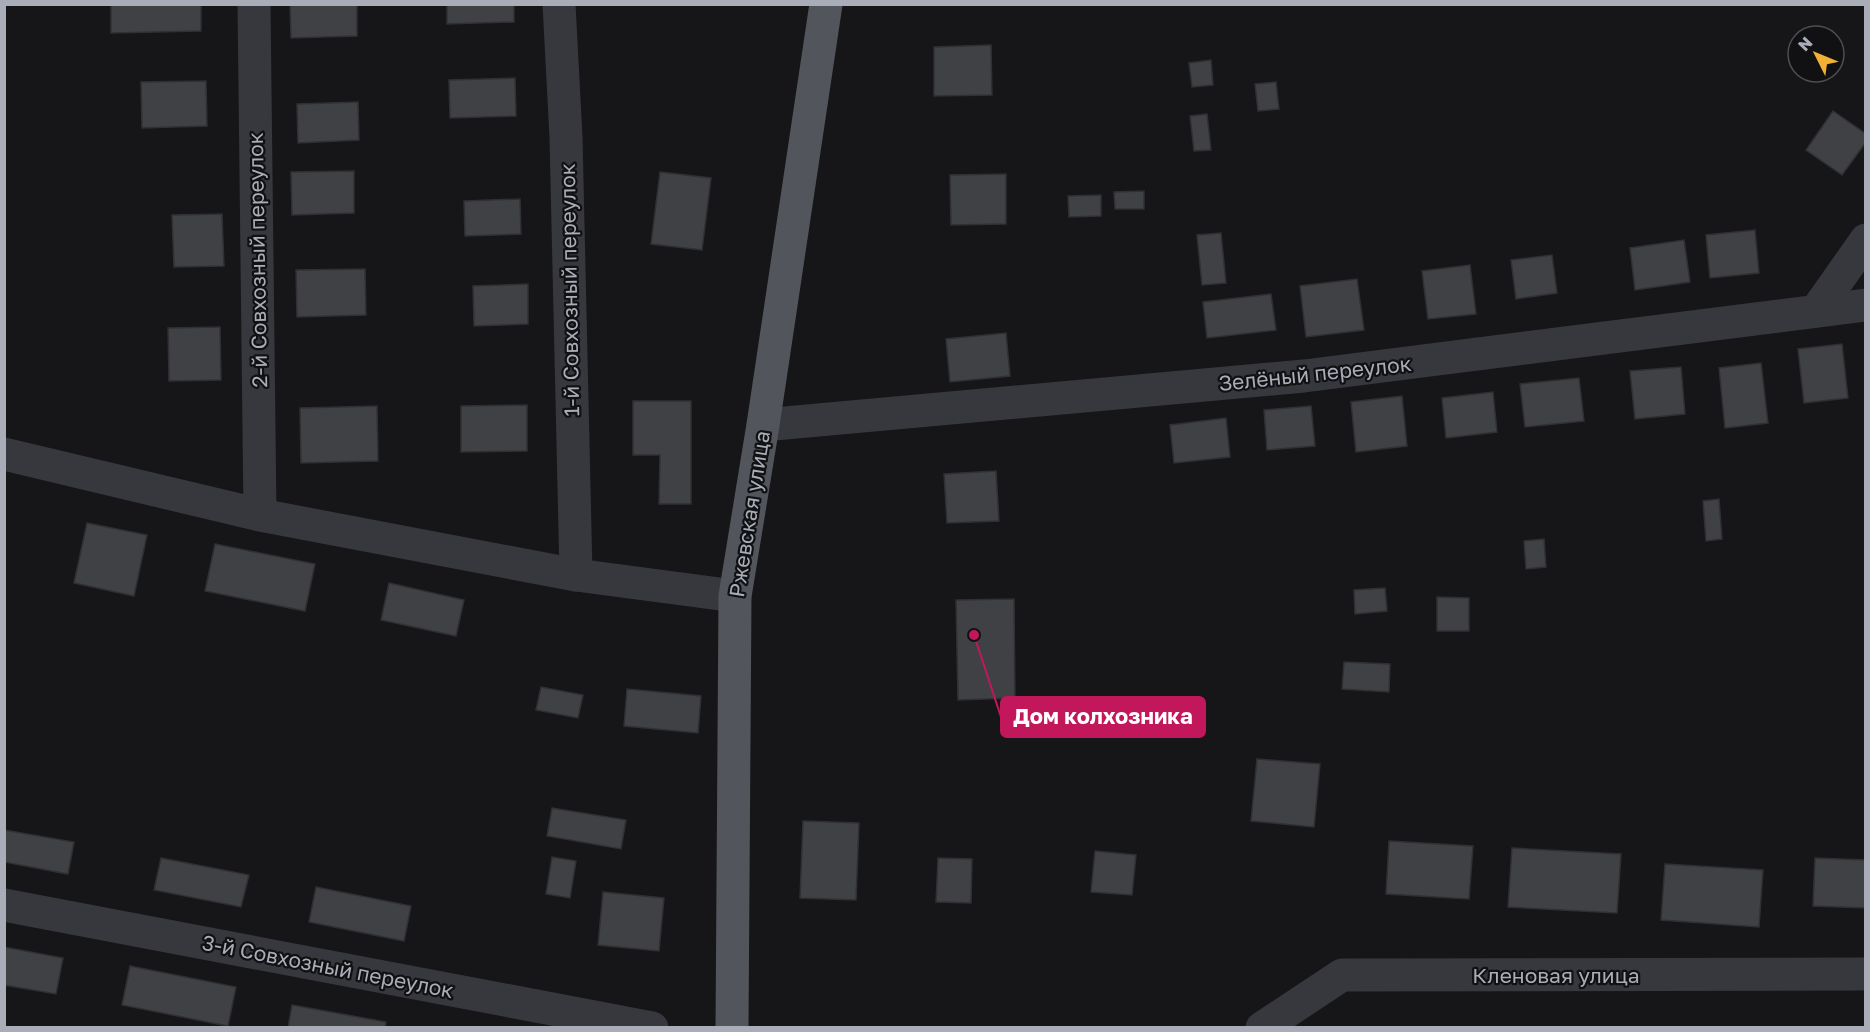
<svg xmlns="http://www.w3.org/2000/svg" width="1870" height="1032" font-family="'Golos Text',sans-serif">
<style>
.building{fill:#404145;stroke:#303034;stroke-width:1.5}
.lines{fill:none;stroke-linecap:round;stroke-linejoin:round}
.minor{stroke:#37383d;stroke-width:33}
.major{stroke:#53555c;stroke-width:33}
.labels{text-anchor:middle;dominant-baseline:central;stroke-width:4.5;stroke-linejoin:round;paint-order:stroke}
.street-label{font-size:21px;fill:#a8adb8;stroke:#111113}
.leader{fill:none;stroke:#c2185b;stroke-width:2}
.callout-dot{fill:#c2185b;stroke:#111113;stroke-width:2}
.callout{fill:#c2185b;stroke:#c2185b;stroke-width:2}
.callout-label{font-size:22px;text-anchor:middle;font-weight:bold;fill:#fff}
</style>
<rect width="100%" height="100%" fill="#161618"/>
<g class="building">
<path d="M111 4H201V31L111 33Z"/>
<path d="M290 4H357V36L291 38Z"/>
<path d="M447 4H514V22L447 24Z"/>
<path d="M991 45 992 95 934 96V47Z"/>
<path d="M1211 60 1213 85 1192 87 1189 63Z"/>
<path d="M515 78 516 116 450 118 449 80Z"/>
<path d="M206 81 207 126 142 128 141 82Z"/>
<path d="M1276 82 1279 109 1258 111 1255 84Z"/>
<path d="M358 102 359 140 298 143 297 104Z"/>
<path d="M1833 111 1866 134V142L1842 175 1806 150Z"/>
<path d="M1207 114 1211 150 1194 151 1190 116Z"/>
<path d="M354 171V213L292 215 291 172Z"/>
<path d="M660 172 711 178 702 250 651 244Z"/>
<path d="M1006 174V224L951 225 950 175Z"/>
<path d="M1144 191V209H1115L1114 192Z"/>
<path d="M1101 195V216L1069 217 1068 196Z"/>
<path d="M520 199 521 234 465 236 464 201Z"/>
<path d="M222 214 224 266 174 267 172 215Z"/>
<path d="M1755 230 1759 273 1710 278 1706 235Z"/>
<path d="M1221 233 1226 283 1202 285 1197 235Z"/>
<path d="M1684 240 1690 282 1635 290 1630 248Z"/>
<path d="M1552 255 1557 293 1516 299 1511 260Z"/>
<path d="M1470 265 1476 314 1428 319 1422 271Z"/>
<path d="M365 269 366 315 297 317 296 270Z"/>
<path d="M1357 279 1364 330 1306 337 1300 286Z"/>
<path d="M528 284V324L474 326 473 286Z"/>
<path d="M1271 294 1276 330 1207 338 1203 302Z"/>
<path d="M220 327 221 380 169 381 168 328Z"/>
<path d="M1006 333 1010 376 950 382 946 339Z"/>
<path d="M1842 344 1848 398 1804 403 1798 349Z"/>
<path d="M1761 363 1768 423 1725 428 1719 368Z"/>
<path d="M1681 367 1685 414 1635 419 1630 371Z"/>
<path d="M1579 378 1584 421 1525 427 1520 384Z"/>
<path d="M1493 392 1497 432 1446 438 1442 398Z"/>
<path d="M1402 396 1407 446 1356 452 1351 402Z"/>
<path d="M633 401H691V504H659L660 455H633Z"/>
<path d="M527 405V451L461 452V406Z"/>
<path d="M377 406 378 461 301 463 300 408Z"/>
<path d="M1311 406 1315 446 1267 450 1264 410Z"/>
<path d="M1226 418 1230 457 1174 463 1170 425Z"/>
<path d="M996 471 999 521 947 523 944 474Z"/>
<path d="M1719 499 1722 539 1706 541 1703 501Z"/>
<path d="M87 523 147 535 134 596 74 583Z"/>
<path d="M1544 539 1546 567 1526 569 1524 541Z"/>
<path d="M215 544 315 564 305 611 205 591Z"/>
<path d="M389 583 464 600 456 636 381 620Z"/>
<path d="M1385 588 1387 611 1355 614 1354 590Z"/>
<path d="M1437 597 1469 598V631H1437Z"/>
<path d="M1014 599 1015 698 958 700 956 600Z"/>
<path d="M1344 662 1390 664 1389 692 1342 689Z"/>
<path d="M541 687 583 695 578 718 536 710Z"/>
<path d="M627 689 701 696 698 733 624 726Z"/>
<path d="M1257 759 1320 764 1314 827 1251 821Z"/>
<path d="M552 808 626 820 621 849 547 836Z"/>
<path d="M803 821 859 823 856 900 800 898Z"/>
<path d="M4 830 74 842 68 874 4 862Z"/>
<path d="M1389 841 1473 846 1469 899 1386 894Z"/>
<path d="M1512 848 1621 854 1617 913 1508 907Z"/>
<path d="M1095 851 1136 855 1132 895 1091 892Z"/>
<path d="M552 857 576 861 570 898 546 894Z"/>
<path d="M161 858 249 875 241 907 154 890Z"/>
<path d="M938 858 972 859 971 903 936 902Z"/>
<path d="M1815 858 1866 860V908L1813 906Z"/>
<path d="M1665 864 1763 870 1759 927 1661 920Z"/>
<path d="M316 887 411 906 404 941 309 922Z"/>
<path d="M603 892 664 898 659 951 598 945Z"/>
<path d="M4 947 63 958 56 994 4 985Z"/>
<path d="M130 966 236 987 228 1026 122 1005Z"/>
<path d="M292 1005 386 1022 385 1028H288Z"/>
</g>
<g class="lines">
<g class="minor">
<path d="M254 4 260 515"/>
<path d="M559 4 566 137 576 575"/>
<path d="M1816 311 1866 240"/>
<path d="M763 425 1304 376 1866 305"/>
<path d="M4 454 260 515 576 575 735 596"/>
<path d="M4 905 652 1028"/>
<path d="M1262 1028 1342 975 1866 974"/>
</g>
<path class="major" d="M732 1028 735 596 763 425 826 4"/>
</g>
<g class="labels">
<g class="street-label">
<text transform="translate(257 260) rotate(-91)">2-й Совхозный переулок</text>
<text transform="translate(569 290) rotate(-91)">1-й Совхозный переулок</text>
<text transform="translate(1315 373) rotate(-6)">Зелёный переулок</text>
<text transform="translate(749 514) rotate(-81)">Ржевская улица</text>
<text transform="translate(328 966) rotate(11)">3-й Совхозный переулок</text>
<text x="1556" y="975">Кленовая улица</text>
</g>
</g>
<path class="leader" d="M974 635L1001 717"/>
<circle class="callout-dot" cx="974" cy="635" r="6"/>
<rect class="callout" x="1001" y="697" width="204" height="40" rx="6"/>
<g class="callout-label">
<text x="1103" y="724">Дом колхозника</text>
</g>
<rect width="1870" height="1032" fill="none" stroke="#a8adb8" stroke-width="12"/>
<g transform="translate(1816 54) rotate(313)"><circle r="28" fill="#111113" stroke="#4d4f55" stroke-width="1.5"/>
<path d="M0-4.5L10 22L0 15L-10 22Z" fill="#f2b134"/>
<text y="-9" font-size="16" font-weight="bold" text-anchor="middle" fill="#a8adb8">N</text>
</g>
</svg>
